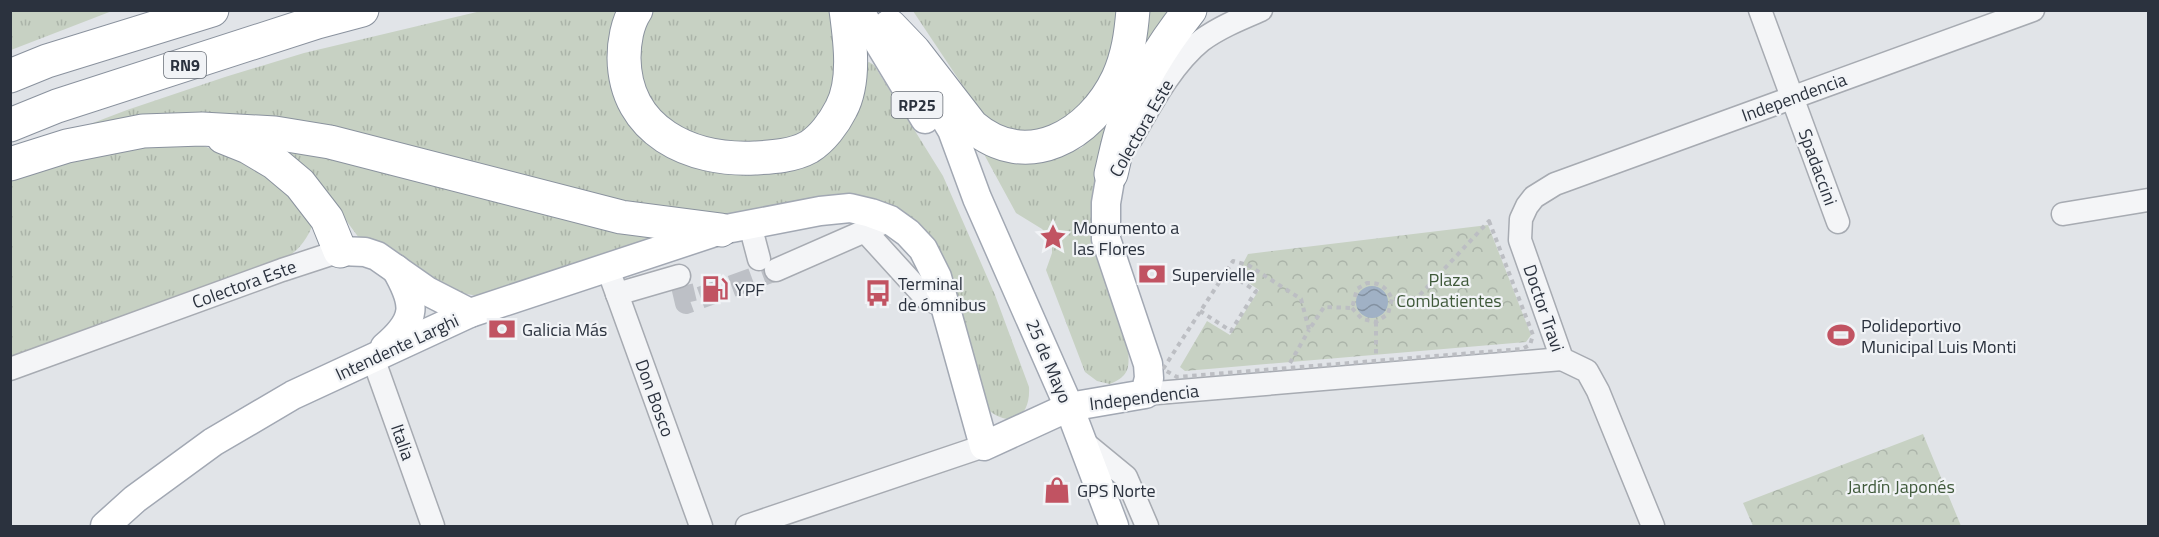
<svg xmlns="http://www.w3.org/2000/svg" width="2159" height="537" font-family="'Titillium Web',sans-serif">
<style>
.grass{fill:url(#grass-tufts)}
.park{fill:url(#park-crowns)}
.water{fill:url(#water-waves)}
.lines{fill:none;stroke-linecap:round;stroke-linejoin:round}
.minor-tunnel{stroke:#bdc0c6;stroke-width:22;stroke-dasharray:22 11;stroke-linecap:butt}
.minor-casing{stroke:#a7abb2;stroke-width:25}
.major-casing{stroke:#a2a8b3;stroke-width:31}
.highway-casing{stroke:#8a929e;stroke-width:35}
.path{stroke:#bcbec3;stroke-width:4;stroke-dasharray:4.5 4.5;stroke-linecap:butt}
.minor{stroke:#f4f5f7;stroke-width:22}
.major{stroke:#fff;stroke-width:28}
.highway{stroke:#fff;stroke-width:33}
.labels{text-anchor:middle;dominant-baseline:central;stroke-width:4.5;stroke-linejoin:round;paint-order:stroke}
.shield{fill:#f1f3f6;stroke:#666c75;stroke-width:1.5}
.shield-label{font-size:16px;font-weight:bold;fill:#2b323e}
.street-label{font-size:18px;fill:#2b323e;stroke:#f1f3f6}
.poi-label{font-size:18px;fill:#2b323e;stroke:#f1f3f6;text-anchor:start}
.park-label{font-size:18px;fill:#3f593a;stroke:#f1f3f6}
</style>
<defs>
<pattern id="grass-tufts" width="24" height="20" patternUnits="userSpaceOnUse" patternTransform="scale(1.5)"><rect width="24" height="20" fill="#c7d1c3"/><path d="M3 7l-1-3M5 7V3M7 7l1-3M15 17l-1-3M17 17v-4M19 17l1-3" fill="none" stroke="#abb4a9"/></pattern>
<pattern id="park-crowns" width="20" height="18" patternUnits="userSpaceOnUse" patternTransform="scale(1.5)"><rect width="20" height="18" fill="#c7d1c3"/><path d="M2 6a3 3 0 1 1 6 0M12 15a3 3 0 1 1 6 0" fill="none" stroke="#abb4a9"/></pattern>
<pattern id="water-waves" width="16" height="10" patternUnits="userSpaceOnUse" patternTransform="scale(1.5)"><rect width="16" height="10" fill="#a0b1c5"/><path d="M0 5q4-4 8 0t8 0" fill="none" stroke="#8391a1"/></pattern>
</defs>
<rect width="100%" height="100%" fill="#e1e4e8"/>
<g class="grass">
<path d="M11 10H112V11L11 50Z"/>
<path d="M632 10 637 122 785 169 865 64 869 62 874 65 943 176 995 295 1029 387C1031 422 1005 429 982 404L944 270 862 196 834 195 808 199 739 217 683 216 326 132 19 151 127 110 225 77 304 53 481 11Z"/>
<path d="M834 10 844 71 809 138 704 150 643 103 636 37 651 11Z"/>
<path d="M913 11H1125L1101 94 1040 137 989 125Z"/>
<path d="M1146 11H1183L1096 184 1128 346C1129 367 1131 375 1110 384L1097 381 1085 372 1046 270 1052 253V240L1042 229 1016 213 985 156 983 147 1052 158 1081 148 1108 122Z"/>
<path d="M198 144 267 169 313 224C306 242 297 252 280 262L11 364 10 175 96 148Z"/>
<path d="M274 146 668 235 478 296 455 292 362 242 328 196Z"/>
</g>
<g class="park">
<path d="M1488 225 1531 335 1526 342 1185 371 1180 367 1207 321 1230 335 1259 290 1237 275 1248 254Z"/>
<path d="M1923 434 1961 526H1753L1743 503Z"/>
</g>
<circle class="water" cx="1372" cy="302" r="16"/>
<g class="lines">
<path class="minor-tunnel" d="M682 286 686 303 776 270"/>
<defs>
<g id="minor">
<path d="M1760 10 1838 222"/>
<path d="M1131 139C1150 106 1171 65 1202 40 1220 27 1240 19 1261 10"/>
<path d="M2063 214 2148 200"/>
<path d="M750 225 759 259"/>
<path d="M865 231 926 298 945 307"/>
<path d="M608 269 701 526"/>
<path d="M776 270 890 220"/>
<path d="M617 294 679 276"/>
<path d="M373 358 433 526"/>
<path d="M10 369 282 270 340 251"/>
<path d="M1145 394 1562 359"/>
<path d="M1081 440 1126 477 1147 526"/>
<path d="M747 526 984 446"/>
<path d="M1653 526 1598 391 1587 371 1562 359 1520 240 1521 219 1527 206 1534 197 1555 184 2033 10"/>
</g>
<g id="major">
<path d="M859 10 925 119"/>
<path d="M925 85 952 130 977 198 1069 407 1114 526"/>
<path d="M340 251 365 252 377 256 427 291 470 313"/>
<path d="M385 347C418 319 416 304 396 269"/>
<path d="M105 526 135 499 213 442 293 395 470 313 721 230 820 211 850 208 871 213 890 220 908 233 923 249 937 277 984 446 1069 407 1145 394 1149 378 1148 364 1106 239V203L1111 174"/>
</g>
<g id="highway">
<path d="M636 10C627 23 624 43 624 58 625 132 691 161 755 158 772 157 793 156 809 147 822 139 834 123 841 109 856 81 850 40 846 10"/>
<path d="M890 26 914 51 972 126C1027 173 1091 135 1118 78 1128 56 1131 34 1133 10"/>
<path d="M10 76 47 61 212 10"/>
<path d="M10 125 57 106 317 22 362 10"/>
<path d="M223 137 248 147 275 163 300 184 327 219 340 251"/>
<path d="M10 164 67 146 143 131 202 129 275 133 330 142 621 217 721 230"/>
<path d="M1111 174C1115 158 1118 140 1124 124 1139 82 1162 45 1190 10"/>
</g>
</defs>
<use href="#minor" class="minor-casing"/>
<use href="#major" class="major-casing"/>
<use href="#highway" class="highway-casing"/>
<g class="path">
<path d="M1489 221 1533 335 1530 345 1522 349 1177 377 1163 369 1233 261 1248 265 1301 299 1309 330 1324 307 1352 308 1357 289 1367 283C1380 282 1387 288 1392 299L1417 298Z"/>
<path d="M1352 308 1362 319 1376 322 1388 314 1392 299"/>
<path d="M1200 311 1231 331 1256 291 1226 272"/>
<path d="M1376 322V354"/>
<path d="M1290 363 1309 330"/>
</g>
<use href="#minor" class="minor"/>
<use href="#major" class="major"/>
<use href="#highway" class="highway"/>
</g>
<defs>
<symbol id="sight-bare" viewBox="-9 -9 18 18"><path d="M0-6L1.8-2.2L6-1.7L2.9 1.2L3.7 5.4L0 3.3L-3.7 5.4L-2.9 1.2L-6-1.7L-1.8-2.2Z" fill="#c15362" stroke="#f1f3f6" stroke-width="2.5" paint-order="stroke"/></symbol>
<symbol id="bank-bare" viewBox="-9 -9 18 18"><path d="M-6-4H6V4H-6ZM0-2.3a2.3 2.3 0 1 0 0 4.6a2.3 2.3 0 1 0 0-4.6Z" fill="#c15362" stroke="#f1f3f6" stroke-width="2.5" paint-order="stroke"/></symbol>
<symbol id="fuel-bare" viewBox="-9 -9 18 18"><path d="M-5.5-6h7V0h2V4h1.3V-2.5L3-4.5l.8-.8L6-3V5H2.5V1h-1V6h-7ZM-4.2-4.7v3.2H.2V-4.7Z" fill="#c15362" stroke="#f1f3f6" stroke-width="2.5" paint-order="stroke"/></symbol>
<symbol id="bus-bare" viewBox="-9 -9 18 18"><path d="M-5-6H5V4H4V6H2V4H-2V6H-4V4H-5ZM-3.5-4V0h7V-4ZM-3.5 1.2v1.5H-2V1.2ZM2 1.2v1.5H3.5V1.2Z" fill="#c15362" stroke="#f1f3f6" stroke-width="2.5" paint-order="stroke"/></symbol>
<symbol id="stadium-bare" viewBox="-9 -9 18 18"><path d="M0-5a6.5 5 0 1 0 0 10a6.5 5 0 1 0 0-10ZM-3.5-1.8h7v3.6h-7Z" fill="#c15362" stroke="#f1f3f6" stroke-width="2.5" paint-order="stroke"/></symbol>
<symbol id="shop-bare" viewBox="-9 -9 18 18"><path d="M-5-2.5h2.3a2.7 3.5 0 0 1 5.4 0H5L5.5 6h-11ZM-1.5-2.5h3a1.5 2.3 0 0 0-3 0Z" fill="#c15362" stroke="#f1f3f6" stroke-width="2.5" paint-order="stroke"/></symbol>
</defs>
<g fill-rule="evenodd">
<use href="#sight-bare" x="1034" y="218" width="38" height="38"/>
<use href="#bank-bare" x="1133" y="255" width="38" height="38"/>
<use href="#fuel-bare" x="696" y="270" width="38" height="38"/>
<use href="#bus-bare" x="859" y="274" width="38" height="38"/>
<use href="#bank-bare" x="483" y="310" width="38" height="38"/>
<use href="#stadium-bare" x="1822" y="316" width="38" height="38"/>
<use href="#shop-bare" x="1038" y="471" width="38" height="38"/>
</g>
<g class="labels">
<g class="shield">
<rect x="164" y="52" width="42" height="26" rx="4.5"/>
<rect x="891.5" y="92" width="51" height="26" rx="4.5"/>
</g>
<g class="shield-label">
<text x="185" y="65">RN9</text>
<text x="917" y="105">RP25</text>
</g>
<g class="street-label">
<text transform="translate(1794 97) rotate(-20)">Independencia</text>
<text transform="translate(1141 128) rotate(-60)">Colectora Este</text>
<text transform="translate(1818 167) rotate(70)">Spadaccini</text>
<text transform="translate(244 284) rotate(-20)">Colectora Este</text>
<text transform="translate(1544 308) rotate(71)">Doctor Travi</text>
<text transform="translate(397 347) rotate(-25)">Intendente Larghi</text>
<text transform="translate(1049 361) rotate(67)">25 de Mayo</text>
<text transform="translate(1144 397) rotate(-7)">Independencia</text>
<text transform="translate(655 398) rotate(70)">Don Bosco</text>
<text transform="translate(403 442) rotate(71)">Italia</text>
</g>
<g class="poi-label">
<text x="1073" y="227">Monumento a<tspan x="1073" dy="21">las Flores</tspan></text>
<text x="1172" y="274">Supervielle</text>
<text x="898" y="283">Terminal<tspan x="898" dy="21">de ómnibus</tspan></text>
<text x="735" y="289">YPF</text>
<text x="1861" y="325">Polideportivo<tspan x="1861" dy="21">Municipal Luis Monti</tspan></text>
<text x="522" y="329">Galicia Más</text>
<text x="1077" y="490">GPS Norte</text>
</g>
<g class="park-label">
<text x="1449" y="279">Plaza<tspan x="1449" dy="21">Combatientes</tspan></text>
<text x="1901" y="486">Jardín Japonés</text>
</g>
</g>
<rect width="2159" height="537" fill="none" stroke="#2b323e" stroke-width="24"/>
</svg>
